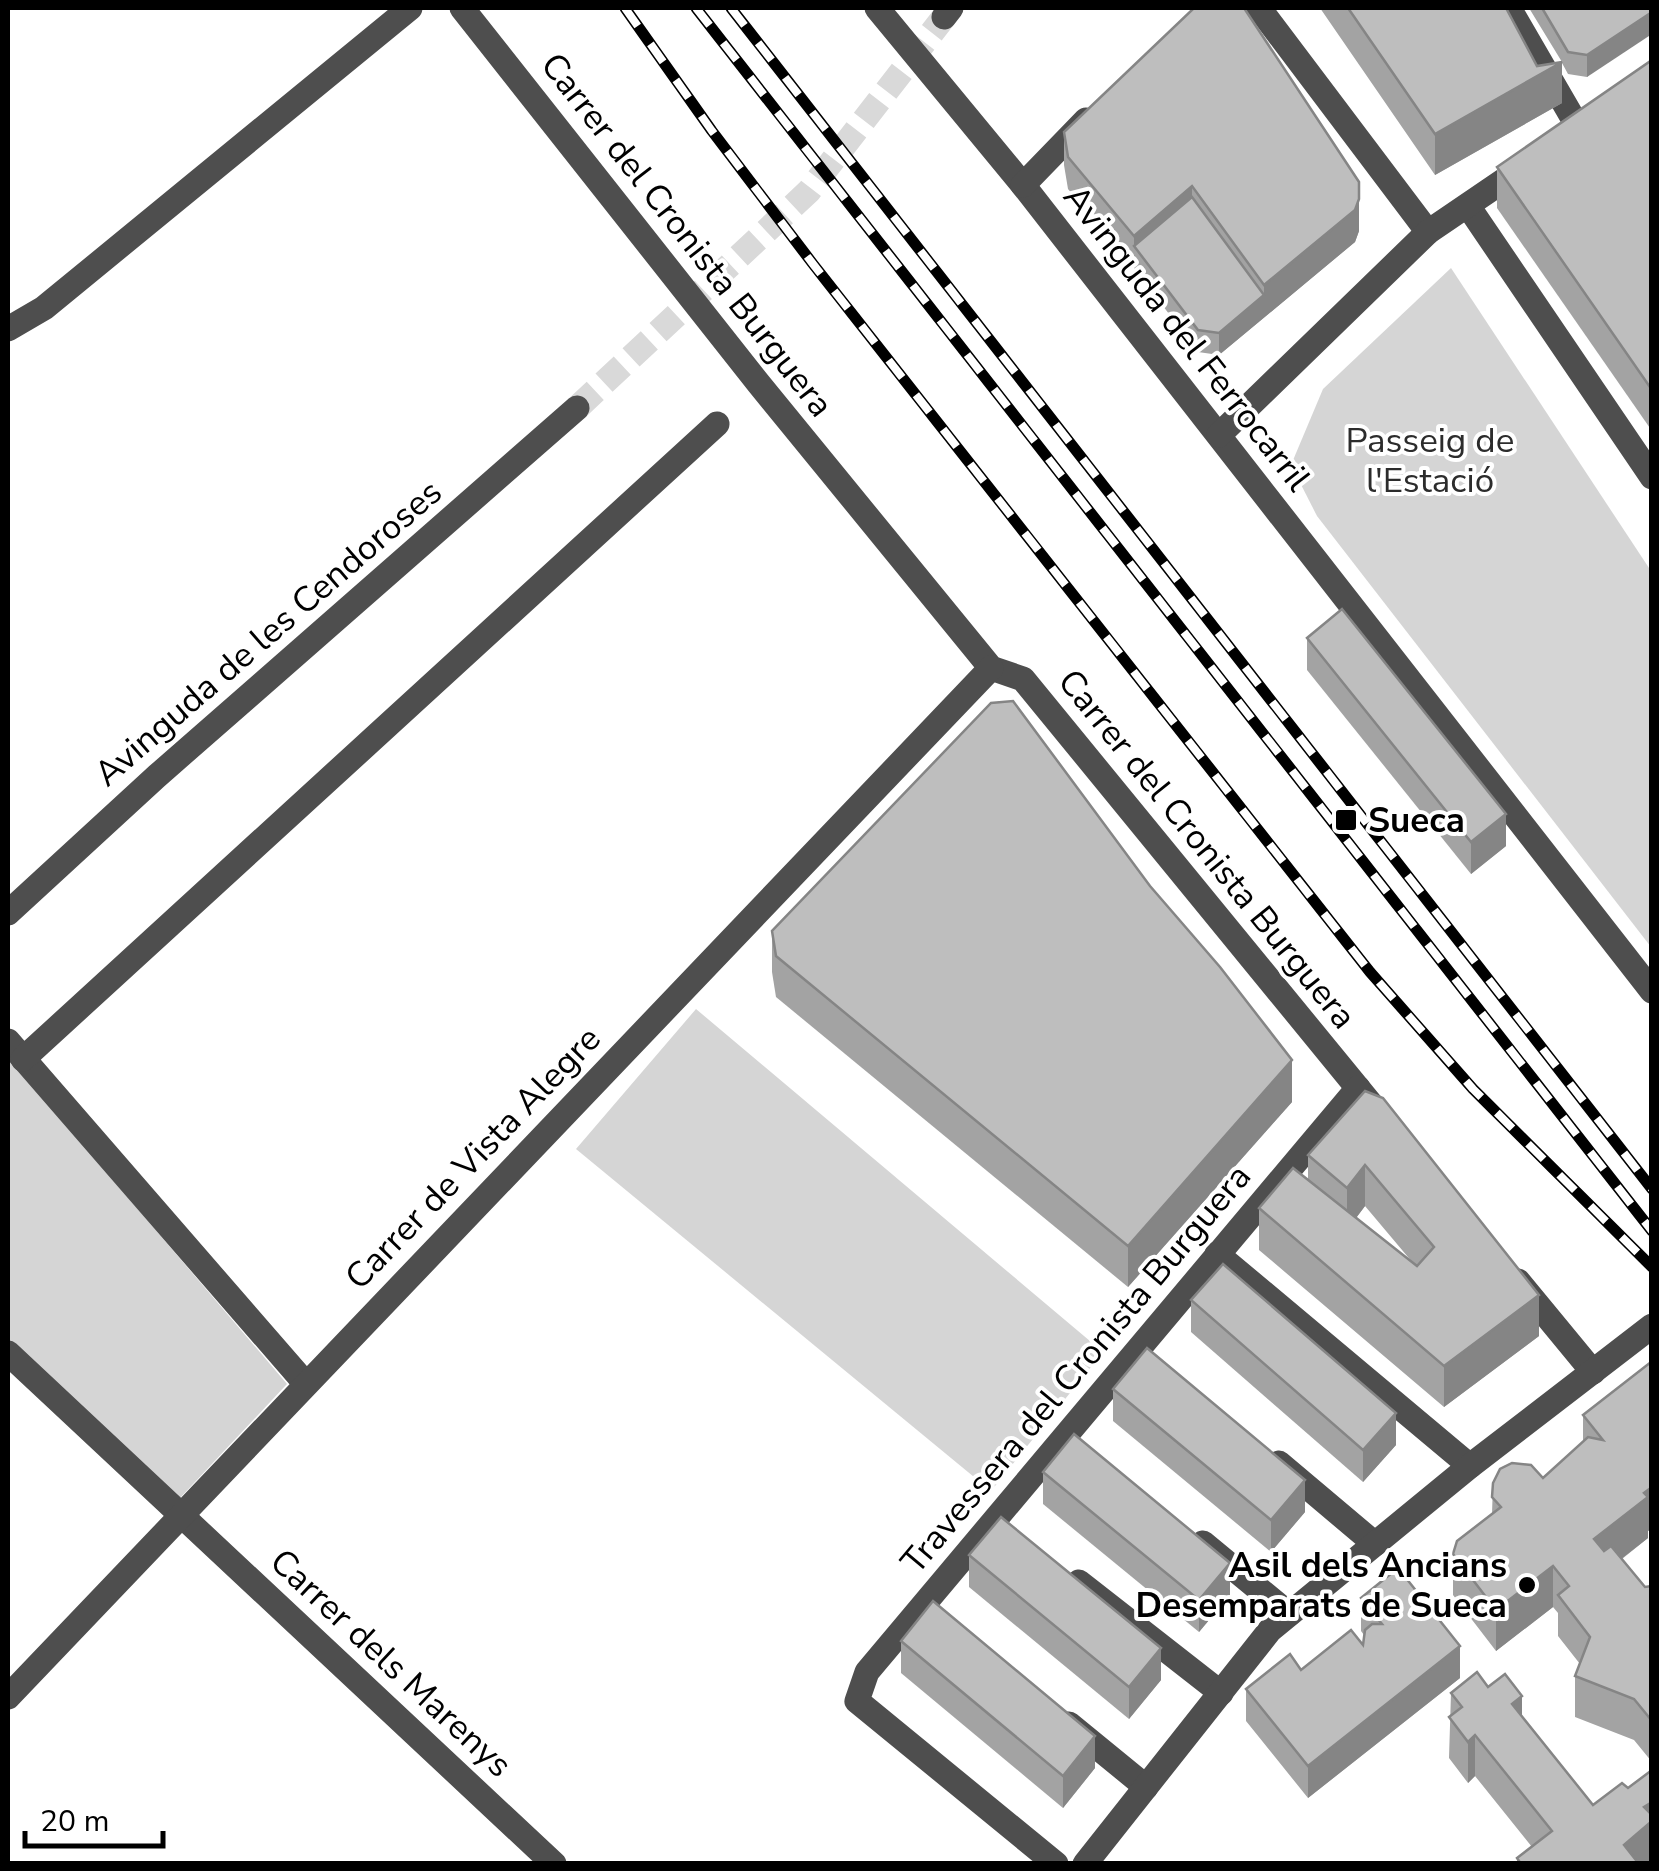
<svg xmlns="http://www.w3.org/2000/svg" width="1659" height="1871" font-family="'Nunito Sans',sans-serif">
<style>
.green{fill:#d5d5d5}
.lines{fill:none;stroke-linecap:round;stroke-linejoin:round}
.minor-tunnel{stroke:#d9d9d9;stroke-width:25;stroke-dasharray:25 12;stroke-linecap:butt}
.minor{stroke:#4e4e4e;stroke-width:25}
.rail-casing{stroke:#000;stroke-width:11}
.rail{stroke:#fff;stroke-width:8;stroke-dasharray:22;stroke-linecap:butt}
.wall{fill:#a3a3a3;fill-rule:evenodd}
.shaded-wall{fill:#858585}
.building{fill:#bebebe;stroke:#858585;stroke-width:2.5}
.poi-dot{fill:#000;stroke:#fff;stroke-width:4}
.labels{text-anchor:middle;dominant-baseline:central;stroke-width:8;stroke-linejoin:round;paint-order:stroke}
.street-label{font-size:35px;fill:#000;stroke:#fff}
.park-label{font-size:35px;fill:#2c2c2c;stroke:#fff}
.poi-label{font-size:35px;font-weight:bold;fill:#000;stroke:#fff;text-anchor:start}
</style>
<rect width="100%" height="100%" fill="#fff"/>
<g class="green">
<path d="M1451 268 1651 571V947L1317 516 1291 465 1323 389Z"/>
<path d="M696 1009 1103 1352 991 1491 576 1149Z"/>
<path d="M8 1057 287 1384 179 1499 8 1340Z"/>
</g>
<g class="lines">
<path class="minor-tunnel" d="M577 408 809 191 944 17"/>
<g class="minor">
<path d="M462 8 759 384 991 668 1023 679 1384 1120"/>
<path d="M877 8 1023 185 1652 991"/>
<path d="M1259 8 1428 232"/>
<path d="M1509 8 1578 127"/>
<path d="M944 17 951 8"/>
<path d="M1023 185 1086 120"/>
<path d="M1468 206 1652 477"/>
<path d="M8 329 44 308 410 8"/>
<path d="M1219 435 1428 232 1525 166"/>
<path d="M8 913 157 776 577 408"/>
<path d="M8 1041 305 1383"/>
<path d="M23 1059 717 424"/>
<path d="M1217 1254 1470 1466"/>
<path d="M1518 1281 1593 1372"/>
<path d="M8 1353 554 1864"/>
<path d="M1279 1463 1375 1544"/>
<path d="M1203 1543 1289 1614"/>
<path d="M1079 1582 1221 1693"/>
<path d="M8 1697 991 668"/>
<path d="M1069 1724 1146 1787"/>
<path d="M1056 1864 857 1701 867 1672 1358 1088"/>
<path d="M1085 1864 1270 1630 1470 1466 1652 1326"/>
</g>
<defs>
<g id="rail">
<path d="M625 8 712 131 813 264 1370 972 1473 1089 1652 1267"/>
<path d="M696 8 1652 1231"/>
<path d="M731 8 1652 1189"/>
</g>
</defs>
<use href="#rail" class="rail-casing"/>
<use href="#rail" class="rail"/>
</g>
<g class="wall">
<path d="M1320 8H1506L1537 66 1562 62 1529 8H1652L1587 77 1568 74 1562 63V103L1435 175Z"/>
<path d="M1652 60V431L1497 208V167Z"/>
<path d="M1064 132 1359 231 1355 242 1219 355 1198 352 1134 268 1068 189 1064 165Z"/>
<path d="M1307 638 1506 846 1471 874 1307 670Z"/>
<path d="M1150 886 1292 1102 1128 1287 776 997 772 972V931Z"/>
<path d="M1365 1091 1539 1336 1444 1407 1259 1250V1208L1308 1180V1155ZM1365 1206 1413 1263 1356 1218Z"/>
<path d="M1191 1300 1396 1445 1363 1482 1191 1332Z"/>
<path d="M1651 1362 1652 1528 1648 1531V1538L1622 1559 1645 1587 1652 1586V1762L1634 1740 1575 1717V1676L1580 1664 1558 1636V1613L1553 1607 1496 1651 1453 1595V1554L1492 1514 1493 1483 1543 1478 1583 1441V1415Z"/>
<path d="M1113 1389 1305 1512 1271 1552 1113 1421Z"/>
<path d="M1043 1472 1230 1595 1199 1632 1043 1504Z"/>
<path d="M969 1555 1161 1680 1129 1719 969 1587Z"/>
<path d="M1361 1598 1460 1678 1308 1798 1246 1721V1689L1301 1670 1363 1645 1364 1635 1361 1631Z"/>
<path d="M901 1641 1095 1768 1063 1808 901 1673Z"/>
<path d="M1488 1687 1522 1717 1593 1805 1628 1788 1652 1862 1650 1864H1517V1858L1532 1847 1475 1776 1468 1783 1449 1758 1451 1693Z"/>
</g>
<g class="shaded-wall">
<path d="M1652 12V34L1587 77V55Z"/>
<path d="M1562 62V103L1435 175V134Z"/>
<path d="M1192 186V219L1134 246V236Z"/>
<path d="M1359 199V231L1355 242 1219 355V333L1264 295V285Z"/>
<path d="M1506 814V846L1471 874V842Z"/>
<path d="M1292 1060V1102L1128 1287V1246Z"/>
<path d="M1365 1165V1206L1347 1230V1188Z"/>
<path d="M1539 1295V1336L1444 1407V1366Z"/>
<path d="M1396 1413V1445L1363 1482V1450Z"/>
<path d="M1305 1480V1512L1271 1552V1520Z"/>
<path d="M1652 1487V1528L1648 1531V1538L1594 1580V1539Z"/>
<path d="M1230 1563V1595L1199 1632V1600Z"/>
<path d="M1553 1566V1607L1496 1651V1610Z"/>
<path d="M1460 1646V1678L1308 1798V1766Z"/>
<path d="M1161 1648V1680L1129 1719V1687Z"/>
<path d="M1522 1696V1737L1512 1704Z"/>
<path d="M1475 1735V1776L1468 1783V1742Z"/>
<path d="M1095 1736V1768L1063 1808V1776Z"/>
<path d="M1652 1802V1862L1650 1864H1624V1845L1644 1807Z"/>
</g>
<g class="building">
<path d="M1194 8H1244L1359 182V199L1355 210 1264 285 1192 186 1134 236 1068 157 1064 132Z"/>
<path d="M1348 8H1506L1537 66 1562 62 1435 134Z"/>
<path d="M1542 8H1652V12L1587 55 1568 52Z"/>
<path d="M1652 60V390L1497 167Z"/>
<path d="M1192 197 1264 295 1219 333 1198 330 1134 246Z"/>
<path d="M1342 609 1506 814 1471 842 1307 638Z"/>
<path d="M1013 701 1150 886 1220 967 1292 1060 1128 1246 776 956 772 931 991 703Z"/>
<path d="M1365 1091 1383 1098 1539 1295 1444 1366 1259 1208 1293 1168 1417 1266 1434 1247 1365 1165 1347 1188 1308 1155Z"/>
<path d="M1223 1264 1396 1413 1363 1450 1191 1300Z"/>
<path d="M1147 1348 1305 1480 1271 1520 1113 1389Z"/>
<path d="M1651 1362 1652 1487 1644 1493 1648 1497 1594 1539 1604 1551 1611 1546 1645 1587 1652 1586V1721L1634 1699 1575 1676 1590 1637 1558 1595 1569 1586 1553 1566 1496 1610 1453 1554 1457 1541 1501 1507 1492 1497 1493 1483 1500 1469 1512 1463 1531 1465 1543 1478 1588 1437 1603 1440 1583 1415Z"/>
<path d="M1074 1434 1230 1563 1199 1600 1043 1472Z"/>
<path d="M1001 1517 1161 1648 1129 1687 969 1555Z"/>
<path d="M1398 1568 1460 1646 1308 1766 1246 1689 1290 1654 1301 1670 1351 1630 1363 1645 1365 1630 1372 1624H1382L1361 1598Z"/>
<path d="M933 1601 1095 1736 1063 1776 901 1641Z"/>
<path d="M1477 1672 1488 1687 1505 1674 1522 1696 1512 1704 1593 1805 1622 1783 1628 1788 1652 1770V1802L1644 1807 1652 1815V1821L1624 1845 1639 1864H1521L1517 1858 1552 1831 1475 1735 1468 1742 1449 1717 1462 1707 1451 1693Z"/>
</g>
<g class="poi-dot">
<rect x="1334" y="808" width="24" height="24" rx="5"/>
<circle cx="1527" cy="1585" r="10"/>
</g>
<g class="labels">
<g class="street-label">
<text transform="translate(687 235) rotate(52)">Carrer del Cronista Burguera</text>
<text transform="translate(1187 338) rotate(52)">Avinguda del Ferrocarril</text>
<text transform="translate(268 633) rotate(-41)">Avinguda de les Cendoroses</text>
<text transform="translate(1207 849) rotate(51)">Carrer del Cronista Burguera</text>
<text transform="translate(473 1158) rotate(-46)">Carrer de Vista Alegre</text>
<text transform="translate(1076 1369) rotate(-50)">Travessera del Cronista Burguera</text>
<text transform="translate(391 1663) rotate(43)">Carrer dels Marenys</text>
</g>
<g class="park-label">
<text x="1430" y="440">Passeig de<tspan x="1430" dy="40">l'Estació</tspan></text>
</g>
<g class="poi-label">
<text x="1368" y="820">Sueca</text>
<text x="1507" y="1565" text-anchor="end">Asil dels Ancians<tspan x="1507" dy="40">Desemparats de Sueca</tspan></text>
</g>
</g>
<rect width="1659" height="1871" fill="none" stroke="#000000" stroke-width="20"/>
<path d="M25 1831v15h138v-15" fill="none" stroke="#000000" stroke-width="5"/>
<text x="40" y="1831" font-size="30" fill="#000000" stroke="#ffffff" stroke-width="8" paint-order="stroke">20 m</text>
</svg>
